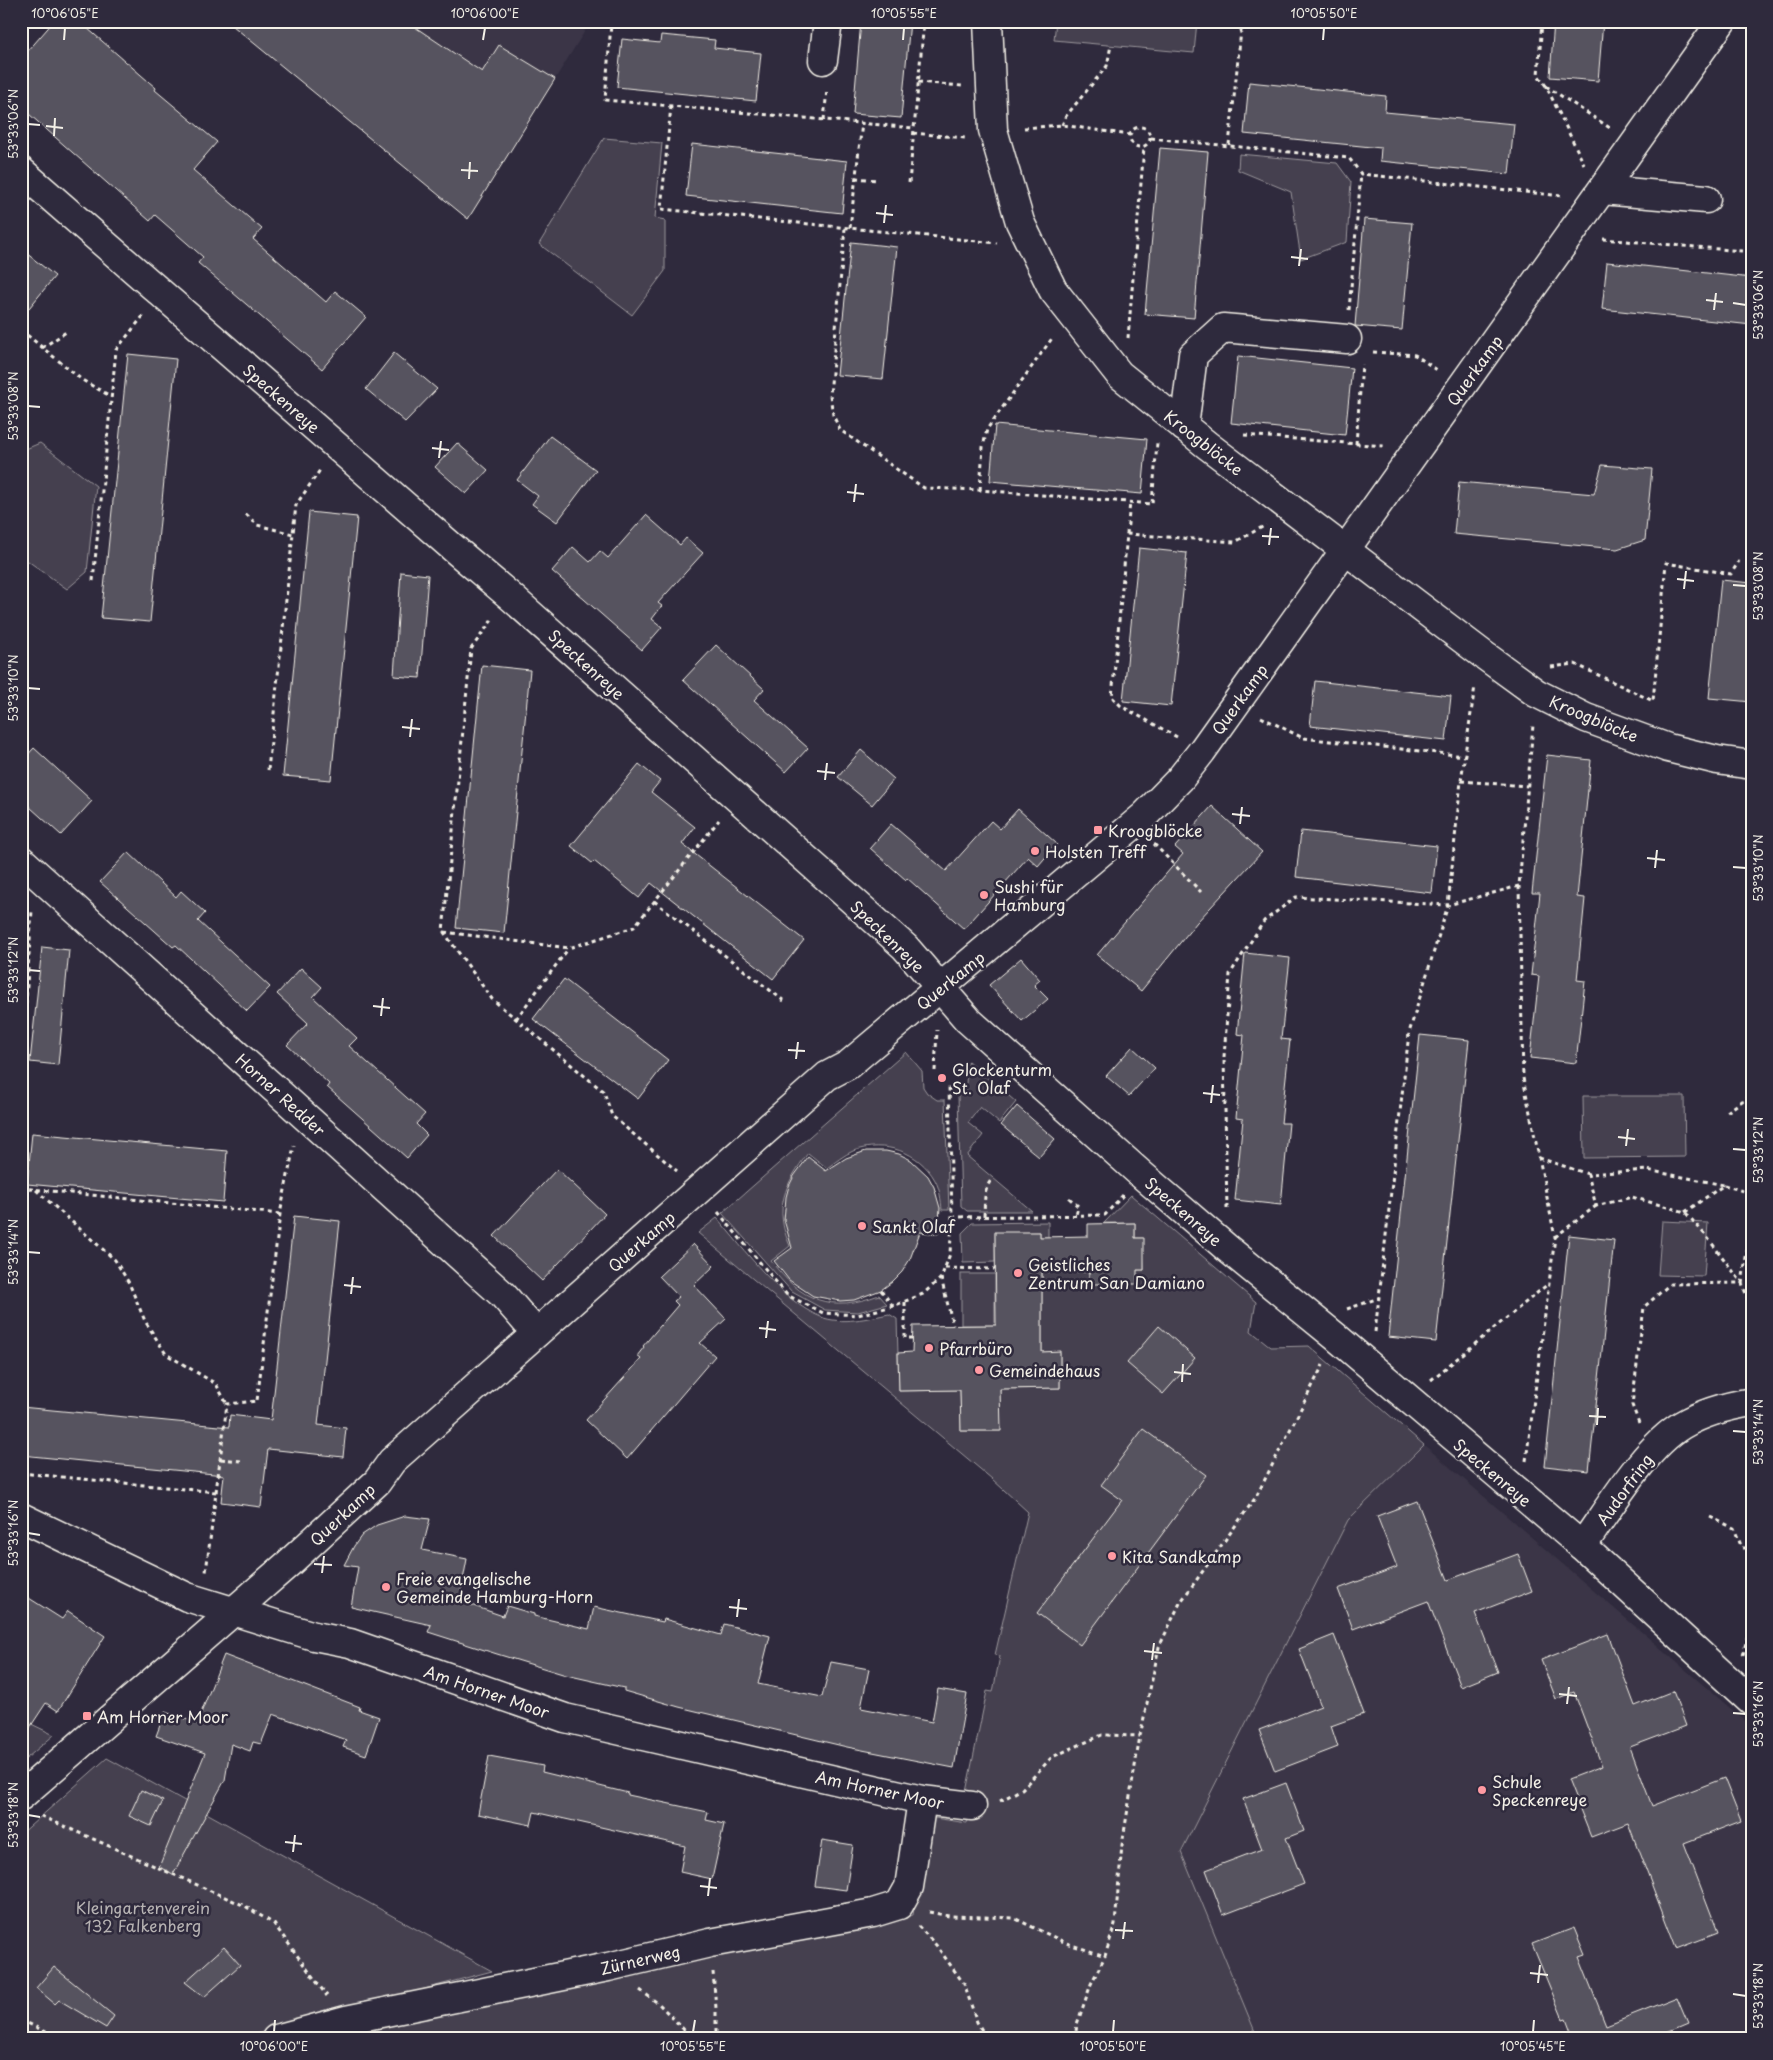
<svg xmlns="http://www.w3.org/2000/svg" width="1773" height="2060" font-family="'Playpen Sans',sans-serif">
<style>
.built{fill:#3b3647}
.green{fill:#454050;stroke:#9c989c}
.building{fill:#56525f;stroke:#f4f1e8}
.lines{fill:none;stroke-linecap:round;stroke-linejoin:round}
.minor-casing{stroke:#f4f1e8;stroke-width:31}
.path{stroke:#f4f1e8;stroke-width:3;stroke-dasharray:4 4;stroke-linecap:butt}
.minor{stroke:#2f2a3d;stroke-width:28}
.ticks{fill:none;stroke:#f4f1e8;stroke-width:2}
.poi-dot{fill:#ff9aa2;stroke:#2f2a3d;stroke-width:2}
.labels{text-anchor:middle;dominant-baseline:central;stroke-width:5;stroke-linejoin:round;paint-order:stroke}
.street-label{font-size:16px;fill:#f4f1e8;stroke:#2f2a3d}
.poi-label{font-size:16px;fill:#f4f1e8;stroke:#2f2a3d;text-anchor:start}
.park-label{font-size:16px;fill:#b7b3b3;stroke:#2f2a3d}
.neatline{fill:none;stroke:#f4f1e8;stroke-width:2}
.ticks-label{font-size:12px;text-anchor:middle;fill:#f4f1e8}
</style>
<rect width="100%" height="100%" fill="#2f2a3d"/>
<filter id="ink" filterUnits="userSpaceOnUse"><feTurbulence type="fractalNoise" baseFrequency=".02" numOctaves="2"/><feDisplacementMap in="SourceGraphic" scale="10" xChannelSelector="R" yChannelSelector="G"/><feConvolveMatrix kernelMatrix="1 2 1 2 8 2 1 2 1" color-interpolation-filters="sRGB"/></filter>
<g filter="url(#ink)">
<g class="built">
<path d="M227 21H591L468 219Z"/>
<path d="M1424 1445 1752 1727V2039H1258L1181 1852 1348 1520Z"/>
</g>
<g class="green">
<path d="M1056 21H1197L1194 53 1054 40Z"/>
<path d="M604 138 662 143 655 218 665 220V271L632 315 539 244Z"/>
<path d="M1239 154 1337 163 1351 182 1347 242 1301 259 1291 192 1238 170Z"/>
<path d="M40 443 96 486 87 572 67 589 21 556V451Z"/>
<path d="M906 1052 922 1071 923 1087 927 1093 937 1100H945L949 1210H942C941 1200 940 1189 935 1180 919 1151 884 1140 853 1151 844 1155 835 1162 827 1168L808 1153C785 1184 773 1208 790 1246L771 1261C801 1301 831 1313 879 1295L887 1304 858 1312 825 1310 792 1292 722 1213Z"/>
<path d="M968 1061 1016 1102 999 1123 980 1107 968 1123 983 1135 967 1156 1032 1211H967L961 1206 958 1094H965Z"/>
<path d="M1583 1096H1684L1685 1157 1584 1158Z"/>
<path d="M1131 1195 1256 1302 1251 1331 1271 1347 1309 1346 1424 1445 1348 1520 1181 1852 1258 2039H557L553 2036 514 2039H309L528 1987 913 1915 928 1817 967 1823 973 1793 966 1792 987 1691 993 1692 1000 1656 995 1655 1028 1512 992 1479 698 1233 717 1218C745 1250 781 1301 821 1317 841 1325 869 1318 889 1314L897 1319 899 1391 960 1390 961 1431H1000V1389L1060 1388V1352H1042V1272H1089V1284L1137 1270H1144L1143 1238H1135V1223H1104Z"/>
<path d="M1662 1221 1708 1223 1704 1276 1658 1275Z"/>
<path d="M1048 1222V1237H1040V1232L995 1233V1262L963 1263 962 1233 972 1223Z"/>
<rect x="961" y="1274" width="34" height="51"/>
<path d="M21 1719 54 1735 21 1763Z"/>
<path d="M107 1758 492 1971 237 2039H21V1834Z"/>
</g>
<g class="building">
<path d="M54 21H79L156 88 155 90 217 142 193 170 262 229 253 239 326 302 335 291 366 317 322 369 198 263 203 257 155 215 150 221 21 107V59Z"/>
<path d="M227 21H406L482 72 499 45 555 79 468 219Z"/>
<path d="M861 21H910L901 118 853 114Z"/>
<path d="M1554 21H1603L1598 81 1550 77Z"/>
<path d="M661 35 715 40 714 48 761 53 756 101 617 87 622 39 660 43Z"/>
<path d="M1249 82 1386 96 1385 112 1514 124 1509 174 1380 161 1381 148 1244 134Z"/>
<path d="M692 144 847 161 842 213 686 196Z"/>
<path d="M1160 148 1208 152 1194 318 1145 314Z"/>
<path d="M1364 219 1412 223 1402 330 1355 326Z"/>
<path d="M851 242 897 247 883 379 837 375Z"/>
<path d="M21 249 55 276 21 318Z"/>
<path d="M1607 262 1752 278V325L1602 309Z"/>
<path d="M394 353 437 389 405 422 366 389Z"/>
<path d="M128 354 176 359 150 622 101 618Z"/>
<path d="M1238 356 1352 368 1345 435 1231 423Z"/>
<path d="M995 425 1147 439 1142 494 990 481Z"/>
<path d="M550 436 596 470 557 522 532 504 538 496 517 480Z"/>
<path d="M457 443 488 470 466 494 435 467Z"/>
<path d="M1602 465 1652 469 1645 540 1617 549 1454 534 1459 482 1594 494Z"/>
<path d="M309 512 357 517 331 780 283 776Z"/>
<path d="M646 515 680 545 686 538 703 553 658 603 662 606 652 619 662 627 642 650 552 571 573 547 590 562 600 551 608 558Z"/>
<path d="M1139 548 1187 553 1171 706 1123 701Z"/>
<path d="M401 572 428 575 420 678 394 676Z"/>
<path d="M1721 580 1752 583V702L1709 698Z"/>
<path d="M716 645 764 689 754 700 808 748 786 772 683 680Z"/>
<path d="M482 665 530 670 504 933 456 928Z"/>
<path d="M1315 681 1451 696 1446 741 1310 726Z"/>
<path d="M34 748 92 801 61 835 21 799V762Z"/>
<path d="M861 750 894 779 872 805 838 777Z"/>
<path d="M1547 755 1591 760 1577 897 1585 898 1577 980 1585 981 1576 1063 1530 1058 1539 976 1531 975 1540 893H1532Z"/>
<path d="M639 764 660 781 651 792 695 827 682 844 804 940 773 979 651 883 639 898 594 861 592 863 571 846Z"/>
<path d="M1212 806 1262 852 1197 922 1141 991 1097 955 1183 854 1175 847Z"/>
<path d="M1018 809 1057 844 1038 866 1028 857 964 929 907 878 906 880 870 848 891 824 946 871 991 821 1000 829Z"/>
<path d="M1301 831 1437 846 1432 893 1296 877Z"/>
<path d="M128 852 176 897 181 891 205 913 198 921 270 987 247 1011 176 945 173 947 100 882Z"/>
<path d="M42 947 69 950 58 1065 30 1062Z"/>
<path d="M1245 953 1290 958 1281 1039 1290 1040 1281 1123H1289L1281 1205 1235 1200 1243 1119 1236 1118 1244 1035 1237 1034Z"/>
<path d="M1021 958 1040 980 1034 985 1048 999 1022 1021 989 985Z"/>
<path d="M301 968 322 987 313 997 357 1038 349 1046 425 1114 416 1124 427 1135 407 1158 327 1087 329 1084 287 1045 308 1023 277 994Z"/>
<path d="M564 979 668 1060 638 1099 533 1019Z"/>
<path d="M1420 1035 1469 1040 1436 1342 1388 1337Z"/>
<path d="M1132 1047 1155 1068 1129 1096 1106 1076Z"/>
<path d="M1017 1106 1055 1139 1039 1157 1001 1125Z"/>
<path d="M32 1133 227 1151 223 1202 27 1184Z"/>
<path d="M866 1151H886L899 1154 911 1160 928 1176 934 1187 940 1208 938 1234 920 1232 910 1259 902 1272 892 1282 881 1290 854 1300 840 1301 813 1296 789 1280 774 1261 792 1248 784 1220 786 1197 789 1186 794 1176 808 1157 826 1171 846 1158Z"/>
<path d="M557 1169 605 1214 542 1281 494 1236Z"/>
<path d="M294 1216 340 1221 318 1425 346 1428 343 1457 268 1449 261 1507 221 1502 224 1475 21 1455V1407L229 1427 230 1415 271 1420Z"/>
<path d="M1135 1223V1238H1144V1270H1137V1284H1089V1272L1042 1271V1352L1060 1351V1388L1000 1389 1001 1431H961L960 1390 899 1391 898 1353 912 1352 913 1326 996 1325 995 1232H1040V1237L1088 1236V1224Z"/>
<path d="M1569 1235 1614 1240 1589 1471 1545 1466Z"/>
<path d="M693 1244 714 1266 694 1285 726 1319 700 1343 715 1356 627 1459 586 1420 641 1359 637 1356 644 1347 643 1346 678 1305 674 1301 679 1297 659 1276Z"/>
<path d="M1159 1326 1195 1358 1163 1394 1127 1363Z"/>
<path d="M1143 1429 1206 1475 1080 1645 1037 1613 1122 1500 1101 1485Z"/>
<path d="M1417 1501 1448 1580 1518 1554 1532 1591 1475 1613 1498 1672 1461 1687 1428 1601 1353 1629 1338 1589 1397 1567 1377 1516Z"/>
<path d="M405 1516 430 1519 422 1550 467 1559 459 1601 503 1616 507 1606 534 1614V1616L589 1629 594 1607 663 1622 664 1619 721 1635 724 1624 770 1636 758 1684 822 1697 831 1662 869 1669 861 1708 932 1722 938 1689 967 1694 954 1768 847 1747 679 1707 624 1691V1688L566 1675 497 1654 428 1632 431 1625 351 1607 358 1567 344 1565 354 1546 362 1535 377 1525Z"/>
<path d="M21 1593 62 1619 68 1611 105 1636 58 1711 46 1703 21 1741Z"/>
<path d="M1608 1634 1635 1706 1673 1691 1686 1726 1630 1747 1652 1806 1724 1778 1741 1821 1684 1843 1718 1932 1676 1948 1628 1823 1591 1837 1568 1779 1602 1766 1574 1692 1556 1699 1541 1660Z"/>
<path d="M1334 1635 1364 1714 1331 1726 1338 1747 1275 1771 1259 1730 1321 1706 1299 1649Z"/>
<path d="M224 1655 360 1707 359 1710 379 1717 366 1755 343 1747 346 1740 273 1714 261 1744 253 1742 250 1751 231 1744 225 1780 173 1874 159 1867 205 1753 156 1736 165 1712 197 1723Z"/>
<path d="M489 1756 543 1766 542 1772 628 1793V1795L708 1812 706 1820 724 1824 712 1879 680 1872 685 1846 534 1812 531 1825 478 1814Z"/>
<path d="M1286 1783 1304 1831 1286 1838 1304 1884 1223 1915 1206 1870 1262 1849 1243 1799Z"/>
<path d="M141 1790 163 1801 151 1826 129 1816Z"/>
<path d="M822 1840 853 1845 846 1890 815 1886Z"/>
<path d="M1574 1928 1585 1955 1579 1957 1606 2025 1677 1997 1688 2023 1650 2039H1574L1566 2018 1563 2019 1532 1944Z"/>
<path d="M224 1947 240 1965 204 1997 185 1982Z"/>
<path d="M54 1967 114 2016 106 2028 59 2000 55 2004 36 1988Z"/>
</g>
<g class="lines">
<defs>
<g id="minor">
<path d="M988 21 993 130 1020 222 1053 290 1119 374 1207 445 1481 653 1536 693 1586 718 1668 748 1717 760 1752 765"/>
<path d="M823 60 828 21"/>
<path d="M21 171 459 553 510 596 905 947 968 1020 1142 1175 1228 1249 1336 1337 1582 1546 1752 1702"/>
<path d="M1602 190 1706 199"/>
<path d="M1184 427 1193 355 1223 328 1347 339"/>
<path d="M21 860 503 1295 536 1333"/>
<path d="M21 1517 187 1597 314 1636 350 1643 565 1718 922 1800 972 1806"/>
<path d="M1582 1546C1608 1510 1645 1447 1682 1425 1704 1412 1727 1406 1752 1402"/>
<path d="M21 1796 289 1563 377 1482 392 1461 827 1076 848 1065 1144 816 1180 779 1202 751 1722 21"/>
<path d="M276 2039 346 2020 608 1967 710 1943 873 1913 899 1905 909 1887 922 1800"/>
</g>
</defs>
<use href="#minor" class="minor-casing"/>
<g class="path">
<path d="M608 21 611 24 605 100 914 128"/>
<path d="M1542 21 1538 75 1546 86 1584 164"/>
<path d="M918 82 962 86"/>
<path d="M1546 86 1610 128"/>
<path d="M671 106 661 209 997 243"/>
<path d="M824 120 827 89"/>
<path d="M1062 125 1066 116 1107 66 1111 45"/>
<circle cx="1140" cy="137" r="10"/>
<path d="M1024 128 1062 125 1130 135"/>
<path d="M913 133 966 138"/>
<path d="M1151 138 1349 158 1361 174 1562 196"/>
<path d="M1229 145 1242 21"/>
<path d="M855 178 878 180"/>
<path d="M909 183 924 21"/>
<path d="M845 228 830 395 833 415 840 430 924 488 980 490 1152 504 1157 443"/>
<path d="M850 228 862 123"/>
<path d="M1603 239 1742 251"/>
<path d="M1349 310 1361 174"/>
<path d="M21 330 82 380 112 397"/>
<path d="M1128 338 1144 147"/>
<path d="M42 348 66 332"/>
<path d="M1373 352 1415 355 1437 370"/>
<path d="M1244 435 1384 446"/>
<path d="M1356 444 1362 364"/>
<path d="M980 490 983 447 987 429 1053 337"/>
<path d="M246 514 257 525 293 534"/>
<path d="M1127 534 1130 502"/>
<path d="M93 581 116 350 144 315"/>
<path d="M492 620 471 649 443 931 492 999 604 1092 612 1116 677 1171"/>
<path d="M1551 667 1575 664 1653 701 1666 563 1731 574 1739 561"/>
<path d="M1261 717 1303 738 1465 756"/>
<path d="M1177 737 1121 706 1112 697 1127 534 1235 542 1266 525"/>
<path d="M268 770 296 505 320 470"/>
<path d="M1461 781 1527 786"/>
<path d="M1154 844 1201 892"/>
<path d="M654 901 784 1001"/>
<path d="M444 932 569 948 634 927 719 820"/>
<path d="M516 1019 568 949"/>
<path d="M935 1071 937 1030"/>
<path d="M21 1076 32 910"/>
<path d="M1727 1112 1752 1094"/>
<path d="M1539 1158 1588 1174"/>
<path d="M1724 1185 1752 1194"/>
<path d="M21 1188 280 1214"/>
<path d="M36 1190 115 1260 129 1283 145 1321 166 1354 216 1384 227 1404"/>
<path d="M1069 1198 1078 1206 1076 1215"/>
<path d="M1227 1209 1224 1057 1230 974 1264 921 1296 897 1448 905 1519 886"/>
<path d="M718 1212 787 1295 823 1313 858 1315 893 1306 923 1294 941 1278 950 1254 952 1217 949 1086"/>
<path d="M1685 1212 1724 1185 1647 1170 1588 1174 1596 1206 1632 1197 1685 1212 1707 1237 1742 1283 1749 1302H1752"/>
<path d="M984 1216C985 1202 983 1188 993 1178"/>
<path d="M952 1217 1105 1215 1123 1195"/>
<path d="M21 1237V1246"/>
<path d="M1555 1237 1596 1206"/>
<path d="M945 1268 995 1269"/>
<path d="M941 1278 953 1325"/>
<path d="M881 1290 893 1306"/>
<path d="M905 1302V1338H912"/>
<path d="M1347 1309 1379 1298"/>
<path d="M1375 1332 1409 1033 1448 905 1461 781 1475 686"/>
<path d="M1431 1380 1548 1284"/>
<path d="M1639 1423 1632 1405 1644 1307 1670 1284 1742 1283 1752 1219"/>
<path d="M221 1459 241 1461"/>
<path d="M1526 1461 1555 1237 1523 1078 1519 886 1533 725"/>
<path d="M21 1473 216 1492 206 1572"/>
<path d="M216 1492 227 1404 257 1401 280 1214 294 1146"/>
<path d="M1710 1517 1734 1528 1742 1548H1752"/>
<path d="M1743 1655 1750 1626 1752 1604"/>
<path d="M1000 1801 1022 1789 1052 1757 1102 1735 1140 1736"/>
<path d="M41 1816 245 1906 274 1924 327 1996"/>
<path d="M929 1912 949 1916 1014 1918 1066 1943 1105 1956"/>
<path d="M918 1926 936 1945 964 1984 977 2022 987 2039"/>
<path d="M713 1972 716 2008V2039"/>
<path d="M640 1990 659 2004 693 2039"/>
<path d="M21 2020 61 2039"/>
<path d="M1075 2039 1077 2024 1091 1984 1105 1956 1115 1924 1122 1845 1140 1736 1159 1647 1180 1603 1256 1497 1323 1365"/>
</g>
<use href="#minor" class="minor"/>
</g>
</g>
<path class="ticks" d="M64 40 65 28M483 40 485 28M903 40 904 28M1323 40 1324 28M28 124 40 125M46 126 63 128M54 136 55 118M461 170 478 171M469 179 470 162M876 213 893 215M884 223 886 205M1291 257 1308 259M1299 266 1301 249M1706 300 1723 302M1733 303 1746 305M1714 310 1716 293M28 406 40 407M432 448 449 450M439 458 441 441M847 492 864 494M854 502 856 484M1262 536 1279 537M1269 545 1271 528M1677 579 1694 581M1733 585 1746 586M1684 589 1686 571M28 688 40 689M402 727 420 729M410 737 412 719M817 771 835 773M825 780 827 763M1232 814 1250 816M1240 824 1242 807M1647 858 1665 860M1733 867 1746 868M1655 868 1657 850M28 970 40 971M373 1006 390 1008M381 1016 383 998M788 1050 805 1051M796 1059 798 1042M1203 1093 1220 1095M1211 1103 1213 1085M1618 1137 1635 1139M1626 1146 1628 1129M1733 1149 1746 1150M28 1252 40 1253M344 1285 361 1287M351 1294 353 1277M759 1328 776 1330M766 1338 768 1321M1174 1372 1191 1374M1182 1382 1183 1364M1589 1416 1606 1417M1597 1425 1598 1408M1733 1431 1746 1432M28 1533 40 1535M314 1564 332 1565M322 1573 324 1556M729 1607 747 1609M737 1617 739 1599M1144 1651 1162 1653M1152 1660 1154 1643M1559 1694 1577 1696M1567 1704 1569 1687M1733 1713 1746 1714M28 1815 40 1817M285 1842 302 1844M293 1852 295 1835M700 1886 717 1888M708 1896 710 1878M1115 1930 1133 1931M1123 1939 1125 1922M1530 1973 1548 1975M1538 1983 1540 1965M1733 1994 1746 1996M274 2032 275 2020M693 2032 695 2020M1113 2032 1114 2020M1533 2032 1534 2020"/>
<g class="poi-dot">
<rect x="1093" y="825" width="10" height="10" rx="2.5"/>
<circle cx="1035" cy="851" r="5"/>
<circle cx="984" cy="895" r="5"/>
<circle cx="942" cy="1078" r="5"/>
<circle cx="862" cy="1226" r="5"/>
<circle cx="1018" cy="1273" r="5"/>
<circle cx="929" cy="1348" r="5"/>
<circle cx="979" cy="1370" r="5"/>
<circle cx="1112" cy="1556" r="5"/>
<circle cx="386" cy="1587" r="5"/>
<rect x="82" y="1711" width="10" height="10" rx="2.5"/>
<circle cx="1482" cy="1790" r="5"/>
</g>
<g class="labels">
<g class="street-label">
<text transform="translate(1474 370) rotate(-54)">Querkamp</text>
<text transform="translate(282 398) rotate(41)">Speckenreye</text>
<text transform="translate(1204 442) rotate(38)">Kroogblöcke</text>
<text transform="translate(587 664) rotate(42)">Speckenreye</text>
<text transform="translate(1239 699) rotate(-54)">Querkamp</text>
<text transform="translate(1594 718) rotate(23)">Kroogblöcke</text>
<text transform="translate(888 936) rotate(44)">Speckenreye</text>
<text transform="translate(950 980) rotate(-39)">Querkamp</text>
<text transform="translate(281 1094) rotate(42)">Horner Redder</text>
<text transform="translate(1184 1211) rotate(41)">Speckenreye</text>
<text transform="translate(641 1241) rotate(-41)">Querkamp</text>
<text transform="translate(1493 1472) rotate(40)">Speckenreye</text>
<text transform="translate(1624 1489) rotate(-54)">Audorfring</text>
<text transform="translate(342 1514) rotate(-43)">Querkamp</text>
<text transform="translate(487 1691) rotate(19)">Am Horner Moor</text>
<text transform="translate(880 1789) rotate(12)">Am Horner Moor</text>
<text transform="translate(640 1959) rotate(-13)">Zürnerweg</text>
</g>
<g class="poi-label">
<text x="1108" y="830">Kroogblöcke</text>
<text x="1045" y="851">Holsten Treff</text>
<text x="994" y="886">Sushi für<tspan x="994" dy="18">Hamburg</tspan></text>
<text x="952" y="1069">Glockenturm<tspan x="952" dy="18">St. Olaf</tspan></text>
<text x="872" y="1226">Sankt Olaf</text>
<text x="1028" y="1264">Geistliches<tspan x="1028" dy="18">Zentrum San Damiano</tspan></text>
<text x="939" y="1348">Pfarrbüro</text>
<text x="989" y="1370">Gemeindehaus</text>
<text x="1122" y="1556">Kita Sandkamp</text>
<text x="396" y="1578">Freie evangelische<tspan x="396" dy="18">Gemeinde Hamburg-Horn</tspan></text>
<text x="97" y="1716">Am Horner Moor</text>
<text x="1492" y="1781">Schule<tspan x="1492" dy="18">Speckenreye</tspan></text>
</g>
<g class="park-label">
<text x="143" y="1907">Kleingartenverein<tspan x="143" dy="18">132 Falkenberg</tspan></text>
</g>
</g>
<rect width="1773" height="2060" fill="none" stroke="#2f2a3d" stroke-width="55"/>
<rect x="28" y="28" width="1718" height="2004" class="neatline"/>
<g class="ticks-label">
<text x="65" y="18">10°06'05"E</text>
<text x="485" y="18">10°06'00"E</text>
<text x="904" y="18">10°05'55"E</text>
<text x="1324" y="18">10°05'50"E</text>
<text transform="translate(14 124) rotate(-90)" y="4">53°33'06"N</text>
<text transform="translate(1759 305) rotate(-90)" y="4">53°33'06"N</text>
<text transform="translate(14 406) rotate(-90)" y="4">53°33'08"N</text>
<text transform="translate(1759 586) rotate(-90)" y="4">53°33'08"N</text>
<text transform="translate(14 688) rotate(-90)" y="4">53°33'10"N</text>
<text transform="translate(1759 868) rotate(-90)" y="4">53°33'10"N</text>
<text transform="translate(14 970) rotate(-90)" y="4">53°33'12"N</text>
<text transform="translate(1759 1150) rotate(-90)" y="4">53°33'12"N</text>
<text transform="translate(14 1252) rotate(-90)" y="4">53°33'14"N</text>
<text transform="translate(1759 1432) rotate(-90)" y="4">53°33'14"N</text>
<text transform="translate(14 1533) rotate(-90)" y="4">53°33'16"N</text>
<text transform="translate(1759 1714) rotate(-90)" y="4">53°33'16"N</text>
<text transform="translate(14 1815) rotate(-90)" y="4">53°33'18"N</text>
<text transform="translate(1759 1996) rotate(-90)" y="4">53°33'18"N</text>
<text x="274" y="2051">10°06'00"E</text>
<text x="693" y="2051">10°05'55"E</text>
<text x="1113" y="2051">10°05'50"E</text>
<text x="1533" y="2051">10°05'45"E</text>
</g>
</svg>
